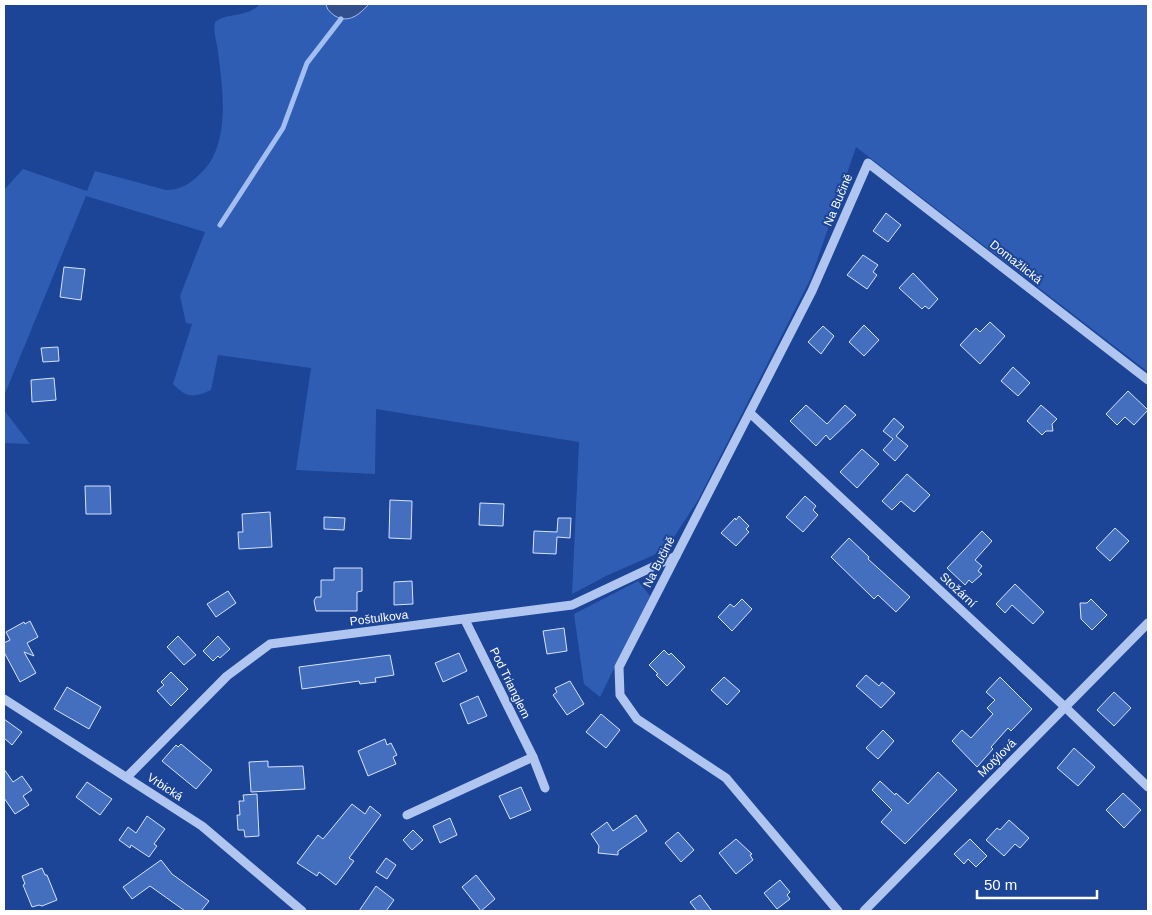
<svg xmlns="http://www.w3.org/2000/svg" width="1152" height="915" font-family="Helvetica,sans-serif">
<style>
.green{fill:#305db4}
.water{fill:#314f8c;stroke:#a3bff2}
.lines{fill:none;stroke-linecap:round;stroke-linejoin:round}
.stream{stroke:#a3bff2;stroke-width:5}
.building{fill:#446ebe;stroke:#d7e3fb}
.minor{stroke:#b0c6f0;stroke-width:9}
.labels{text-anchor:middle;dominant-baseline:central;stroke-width:4;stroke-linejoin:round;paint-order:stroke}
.street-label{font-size:12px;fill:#fff;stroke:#1c4497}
</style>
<rect width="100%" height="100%" fill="#1c4497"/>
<g class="green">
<path d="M260 4H1148V372L856 147 811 278 698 500 674 537 654 555 608 575 572 594 579 442 376 409 375 474 296 470 311 368 218 355 211 390C193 398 187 398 173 384L192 324 186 323 180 296 205 232 86 196 4 396V190L23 169 87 191 95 171 166 190C180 190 190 184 200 174 231 146 223 90 218 52 217 41 213 33 215 22 228 12 248 18 260 4Z"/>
<path d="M4 410 30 444 4 443Z"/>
<path d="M638 581 650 596 600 697 584 684 574 614Z"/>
</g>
<path class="water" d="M326 4H369C360 14 349 24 335 16 330 12 327 10 326 4Z"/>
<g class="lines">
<path class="stream" d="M220 225 283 128 307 63 341 19"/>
</g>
<g class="building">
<path d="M886 213 901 225 888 242 873 231Z"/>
<path d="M863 255 878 265 873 272 877 275 867 289 847 275Z"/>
<path d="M64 267 85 269 81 300 60 297Z"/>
<path d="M913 273 938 299 929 309 925 306 922 309 899 288Z"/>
<path d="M990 322 1005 336 980 364 960 345 976 328 980 332Z"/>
<path d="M864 325 879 340 864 356 849 342Z"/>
<path d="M823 326 834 336 821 354 808 342Z"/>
<path d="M58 347 59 361 43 362 41 348Z"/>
<path d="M1013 367 1030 383 1018 396 1001 381Z"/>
<path d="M54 378 56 400 32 402 31 380Z"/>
<path d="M1128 391 1148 410 1134 425 1125 417 1117 425 1106 414Z"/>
<path d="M806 405 827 424 845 405 856 415 830 440 826 435 816 446 790 421Z"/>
<path d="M1041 405 1057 419 1052 424 1053 431H1046L1042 435 1027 421Z"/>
<path d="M894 418 904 427 896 436 908 446 895 461 883 450 893 439 883 431Z"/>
<path d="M862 449 879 464 857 488 840 472Z"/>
<path d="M907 474 930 495 914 512 901 501 892 510 882 501Z"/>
<path d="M85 486H110L111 514H86Z"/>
<path d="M805 496 816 506 813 510 818 515 803 532 786 517Z"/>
<path d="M390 500 412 501 411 539 389 538Z"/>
<path d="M480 503 504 504 503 526 479 525Z"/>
<path d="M270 512 272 547 239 549 238 532H243L242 514Z"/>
<path d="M739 516 749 526 746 529 749 532 736 546 721 533 735 518 736 520Z"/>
<path d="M324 517 345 518 344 530 324 529Z"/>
<path d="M558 518H571L570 538 557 537 556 554 533 553 534 531 557 532Z"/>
<path d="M1115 528 1129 541 1110 561 1096 548Z"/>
<path d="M982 531 992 541 975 560 982 566 978 571 982 574 972 583 969 580 965 585 947 568Z"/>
<path d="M849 538 869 557 868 559 910 597 896 612 878 595 874 599 831 557Z"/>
<path d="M334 568H362V591L357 592V611H316L314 601 316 597H321V580H334Z"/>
<path d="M412 581 413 604 394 605V582Z"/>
<path d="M1015 584 1044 612 1033 624 1012 605 1005 613 996 604Z"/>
<path d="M228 591 236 603 216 617 207 604Z"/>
<path d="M742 599 752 609 732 631 718 617 730 604 734 607Z"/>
<path d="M1091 599 1107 615 1092 630 1081 619 1080 603H1087Z"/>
<path d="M30 621 38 637 27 643 34 656 24 652 36 673 20 682 4 652V643L10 640 6 632 24 622 25 624Z"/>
<path d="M564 628 567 651 547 654 543 631Z"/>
<path d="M178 636 196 655 184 665 167 647Z"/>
<path d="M218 636 230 649 220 658 218 656 213 661 203 651Z"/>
<path d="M664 650 669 655 671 653 685 667 667 686 656 675 658 674 649 665Z"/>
<path d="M459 653 467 671 443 682 435 663Z"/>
<path d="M390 655 394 675 375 678 376 682 360 684 359 681 302 689 299 667Z"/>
<path d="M171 672 188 689 171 706 157 691 164 685 161 682Z"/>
<path d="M866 675 879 686 882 682 895 693 881 708 856 686Z"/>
<path d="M724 677 740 691 727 705 711 690Z"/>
<path d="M1000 677 1032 709 1011 731 1008 728 991 747 993 749 977 767 952 741 962 730 971 738 993 714 987 708 995 700 986 692Z"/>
<path d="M570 681 584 704 567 715 553 695 557 692 555 688Z"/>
<path d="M67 687 101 707 89 729 54 709Z"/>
<path d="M1114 692 1131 708 1114 726 1097 710Z"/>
<path d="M478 696 487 716 468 724 460 704Z"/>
<path d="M601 714 620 730 606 748 586 732Z"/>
<path d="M4 719 22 732 12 745 4 738Z"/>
<path d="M883 730 894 741 878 759 866 748Z"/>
<path d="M385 739 387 745 391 743 397 755 393 757 396 764 368 776 358 751Z"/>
<path d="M181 744 212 770 196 789 162 761 176 745 178 747Z"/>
<path d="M1074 748 1095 767 1078 786 1057 768Z"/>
<path d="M268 761V767L303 766 305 789 251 792 249 762Z"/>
<path d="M4 769 13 782 22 776 32 790 23 796 29 805 15 814 4 798Z"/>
<path d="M938 772 957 790 905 844 881 822 892 810 872 790 880 781 895 795 896 793 908 804Z"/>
<path d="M87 782 112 799 100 815 76 797Z"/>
<path d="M521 787 531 810 510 819 499 796Z"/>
<path d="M1123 793 1141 810 1124 828 1106 810Z"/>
<path d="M257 794 259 836 245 837 244 830H238L237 815H240L239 801H244L243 795Z"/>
<path d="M352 804 365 814 370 806 381 815 349 858 354 861 336 885 319 872 317 876 297 863 318 835 323 839Z"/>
<path d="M636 815 647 831 618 851V855L598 853 599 846 591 834 607 822 613 831Z"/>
<path d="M147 816 165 829 154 844 157 846 149 857 131 845 130 848 119 840 128 827 136 833Z"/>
<path d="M450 818 457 835 440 843 433 826Z"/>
<path d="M1009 820 1029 838 1020 848 1015 844 1004 856 986 840 997 828 1000 830Z"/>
<path d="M413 830 423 840 412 850 403 840Z"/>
<path d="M678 832 694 850 681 862 665 843Z"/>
<path d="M736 839 752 854 750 855 753 860 736 874 719 853Z"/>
<path d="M970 839 987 856 976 867 968 859 964 864 954 854Z"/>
<path d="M386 858 396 865 387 879 376 872Z"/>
<path d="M161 860 172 874 209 901 201 911H185L150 886 132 899 123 887Z"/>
<path d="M42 868 45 875H47L57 900 42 906 39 905 32 907 23 885 25 884 22 876Z"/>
<path d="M476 875 495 899 481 911 462 887Z"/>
<path d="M780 880 790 892 787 895 790 899 777 909 764 893Z"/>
<path d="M376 886 394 900 386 911H359Z"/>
<path d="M700 895 712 911H697L690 902Z"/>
</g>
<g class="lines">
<g class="minor">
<path d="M750 413 1065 707 1148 787"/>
<path d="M4 699 202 826 302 911"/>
<path d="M533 757 545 788"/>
<path d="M127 777 227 676 270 644 572 605 676 556"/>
<path d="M407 815 533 757 465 620"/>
<path d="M838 911 726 778 637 719 620 695 619 667 812 291 868 163 1148 380"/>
<path d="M864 911 1148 623"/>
</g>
</g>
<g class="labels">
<g class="street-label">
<text transform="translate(838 200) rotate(-67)">Na Bučině</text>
<text transform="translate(1016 262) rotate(38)">Domažlická</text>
<text transform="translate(659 562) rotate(-63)">Na Bučině</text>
<text transform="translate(958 590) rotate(43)">Stožární</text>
<text transform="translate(379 618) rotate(-7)">Poštulkova</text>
<text transform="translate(510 683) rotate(64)">Pod Trianglem</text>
<text transform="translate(997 758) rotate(-45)">Motýlová</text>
<text transform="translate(165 787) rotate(33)">Vrbická</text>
</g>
</g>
<rect width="1152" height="915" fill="none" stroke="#ffffff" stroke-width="10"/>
<path d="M977 890v8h120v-8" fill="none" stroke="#ffffff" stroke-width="2.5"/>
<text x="984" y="890" font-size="15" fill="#ffffff" stroke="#1c4497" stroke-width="4" paint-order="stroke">50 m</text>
</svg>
